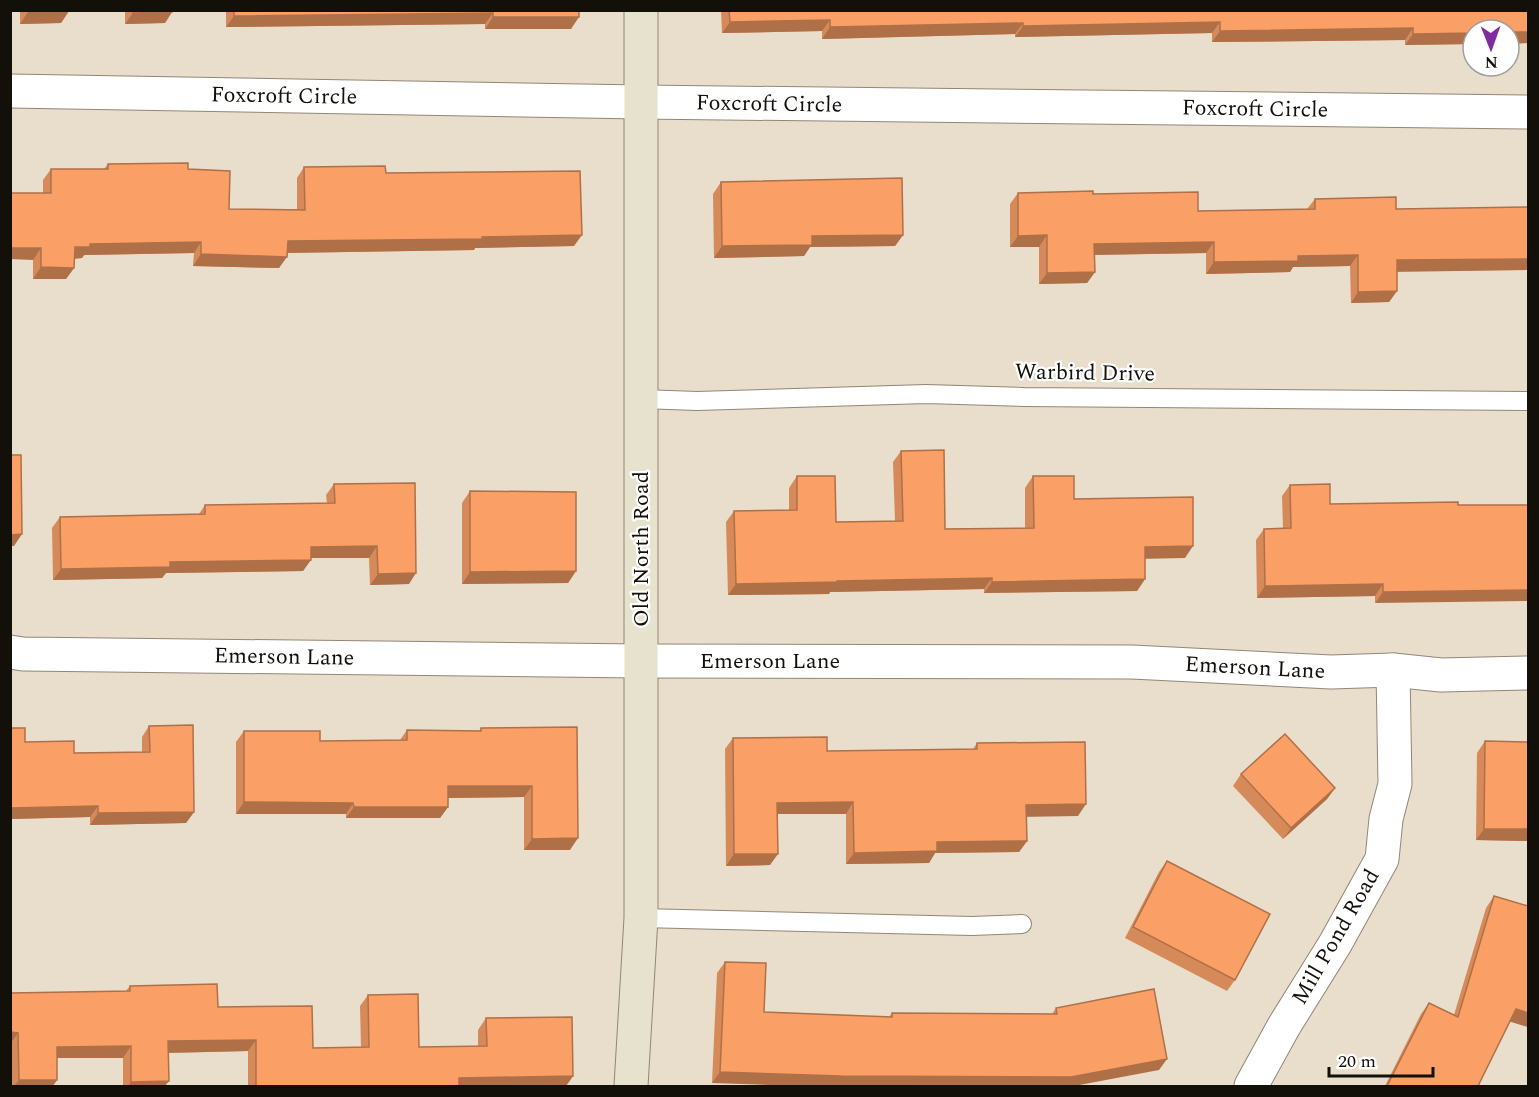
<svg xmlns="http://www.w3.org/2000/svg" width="1539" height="1097" font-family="Spectral,serif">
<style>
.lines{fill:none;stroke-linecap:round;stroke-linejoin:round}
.lane-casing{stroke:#928676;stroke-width:20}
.street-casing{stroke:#928676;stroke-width:35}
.secondary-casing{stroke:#928676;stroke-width:35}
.lane{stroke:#fff;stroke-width:18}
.street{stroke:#fff;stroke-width:33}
.secondary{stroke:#e6e2cd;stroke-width:33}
.wall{fill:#d78a59}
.shaded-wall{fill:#af7048}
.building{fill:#faa067;stroke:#af7048;stroke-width:1.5}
.labels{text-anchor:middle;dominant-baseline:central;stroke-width:4.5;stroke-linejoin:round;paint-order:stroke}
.street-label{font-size:22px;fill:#130f09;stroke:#fff}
</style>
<rect width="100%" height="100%" fill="#e9ddcb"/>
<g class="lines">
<defs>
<g id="lane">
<path d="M641 399 697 401 926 394 1024 397 1528 401"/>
<path d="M641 918 972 926 1022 924"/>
</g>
<g id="street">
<path d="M10 91 641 102 1528 112"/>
<path d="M10 652 23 654 641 661 1132 662 1331 672 1393 670 1441 675 1528 673"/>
<path d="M1251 1086 1284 1026 1335 944 1382 859 1386 819 1395 784 1393 670"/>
</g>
<path id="secondary" d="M631 1086 641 918V10"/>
</defs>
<use href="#lane" class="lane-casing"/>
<use href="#street" class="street-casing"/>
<use href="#secondary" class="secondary-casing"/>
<use href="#lane" class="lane"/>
<use href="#street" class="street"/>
<use href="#secondary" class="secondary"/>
</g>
<g class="wall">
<path d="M20 10H69V11L61 23 20 24Z"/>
<path d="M125 10H172V12L165 23 125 24Z"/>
<path d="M226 10H579L571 29H485V24L226 27Z"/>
<path d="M721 10H1528V43L1509 44V30H1473V44L1405 45V40L1212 42V33L1015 37V34L822 39V31L722 33Z"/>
<path d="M108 164 188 169 229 209 297 210V178L304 167 386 173 574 246 475 248 474 250 287 253 279 268 193 266 194 253 84 255 82 258 74 259V268L66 279H33V260L43 193V180L51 169H104Z"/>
<path d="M721 182 903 235 895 246 810 247 804 256 714 258 713 194Z"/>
<path d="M1018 193 1093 194 1198 211 1307 209 1315 199 1396 209 1528 270 1397 271V291L1389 302 1351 303 1350 266 1293 267 1290 272 1206 274V253L1094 255 1095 272 1087 283 1039 284V247H1010V204Z"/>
<path d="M901 451 945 529 1025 528V488L1033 476 1185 558H1145V579L1137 591 984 593V589L830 592 829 594 728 595 726 522 734 511 789 510V488L797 476 836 522 895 521 893 462Z"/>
<path d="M334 484 409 584 370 585 369 558H311L303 571 166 573 162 578 53 580 52 528 60 517 199 514 205 505 327 503 326 495Z"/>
<path d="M1290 485 1330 504 1458 502 1375 603V596L1257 598 1256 540 1264 529 1283 528 1282 496Z"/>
<path d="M470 491 576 571 568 583 462 584V503Z"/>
<path d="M149 726 194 812 186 823 90 825V817L10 819V728L25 742 74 753 142 752V737Z"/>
<path d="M577 727 570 850H524V797L448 798V807L440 818H346V814H236V742L244 731 320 741 400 740 407 730 479 731 481 728Z"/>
<path d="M733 738 827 751 973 749 977 743 1078 816H1026L1027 841 1019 852 935 853 929 863 846 864V814H777L770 865 726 866 725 749Z"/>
<path d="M1485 741 1528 742V841L1476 840 1477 753Z"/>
<path d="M1241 774 1335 788 1327 799 1283 839 1233 786Z"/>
<path d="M1167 861 1235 980 1227 991 1125 938 1159 872Z"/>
<path d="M1494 896 1528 1027 1510 1021 1478 1086H1385L1421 1014 1429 1003 1454 1015 1486 908Z"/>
<path d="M725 962 764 1012 889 1017 892 1013 1052 1014 1056 1008 1159 1070 712 1083 717 973Z"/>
<path d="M130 986 218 1007 313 1048 361 1047 360 1006 368 995 419 1047 478 1046V1030L486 1018 573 1076 566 1086H248V1051L168 1053 165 1086H123V1058H57L53 1086H11L10 993 125 992Z"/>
</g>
<g class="shaded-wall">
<path d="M69 11 61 23 20 24 28 12Z"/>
<path d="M172 12 165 23 125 24 133 13Z"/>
<path d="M493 13 485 24 226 27 234 16Z"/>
<path d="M493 17H579L571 29H485Z"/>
<path d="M830 20 822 31 722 33 730 22Z"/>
<path d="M1220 22 1212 33 1015 37 1023 26Z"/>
<path d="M1023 23 1015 34 822 39 830 27Z"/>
<path d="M1413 28 1405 40 1212 42 1220 31Z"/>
<path d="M1509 32H1528V43L1509 44Z"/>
<path d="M1473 33V44L1405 45 1413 34Z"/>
<path d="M582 235 574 246 475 248 474 250 280 253 288 241Z"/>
<path d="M903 235 895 246 810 247 804 256 714 258 722 246 812 236Z"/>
<path d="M1047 235 1039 247H1010L1018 236Z"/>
<path d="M201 242 194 253 84 255 82 258 67 259 75 247 90 244Z"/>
<path d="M1214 242 1206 253 1086 255 1094 244Z"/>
<path d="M10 248H41L33 260 10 259Z"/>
<path d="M201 254 287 257 279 268 193 266Z"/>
<path d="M1358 255 1350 266 1293 267 1290 272 1206 274 1214 262 1298 256Z"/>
<path d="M1528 259V270L1389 272 1397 260Z"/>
<path d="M41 267 74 268 66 279H33Z"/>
<path d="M1095 272 1087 283 1039 284 1047 273Z"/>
<path d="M1397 291 1389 302 1351 303 1358 292Z"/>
<path d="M22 534 14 546H10V535Z"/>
<path d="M377 546 369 558H303L311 547Z"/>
<path d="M1193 546 1185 558 1137 559 1145 547Z"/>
<path d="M311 560 303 571 166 573 162 578 53 580 61 569 170 562Z"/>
<path d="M576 571 568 583 462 584 470 572Z"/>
<path d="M416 573 409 584 370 585 378 574Z"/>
<path d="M992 578 984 589 830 592 829 594 728 595 736 584 837 581Z"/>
<path d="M1145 579 1137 591 984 593 992 582Z"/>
<path d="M1383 584 1375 596 1257 598 1265 586Z"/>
<path d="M1528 590V601L1375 603 1383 592Z"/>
<path d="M448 786H532L524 797 440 798Z"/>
<path d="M1335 788 1327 799 1283 839 1291 828Z"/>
<path d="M244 802 353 803 346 814H236Z"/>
<path d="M853 802 846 814H769L777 803Z"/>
<path d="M1086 804 1078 816 1018 817 1026 805Z"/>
<path d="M98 806 90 817 10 819V808Z"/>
<path d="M354 807H448L440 818H346Z"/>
<path d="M194 812 186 823 90 825 98 813Z"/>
<path d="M1484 829H1528V841L1476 840Z"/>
<path d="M578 838 570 850H524L532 839Z"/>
<path d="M1027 841 1019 852 935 853 929 863 846 864 854 853 937 842Z"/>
<path d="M734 854H778L770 865 726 866Z"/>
<path d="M1516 1009 1528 1013V1027L1508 1021Z"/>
<path d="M10 1032 18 1033 10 1044Z"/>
<path d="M256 1040 248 1051 160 1053 168 1041Z"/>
<path d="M131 1046 123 1058H49L57 1047Z"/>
<path d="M1167 1059 1159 1070 1074 1086H801L712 1083 720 1072Z"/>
<path d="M573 1076 566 1086H453L459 1078Z"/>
<path d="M19 1080H57L53 1086H14Z"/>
<path d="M169 1081 165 1086H128L131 1082Z"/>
</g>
<g class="building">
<path d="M28 10H69V11L28 12Z"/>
<path d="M133 10H172V12L133 13Z"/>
<path d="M234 10H579V17H493V13L234 16Z"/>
<path d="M729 10H1528V32H1509V30H1473V33L1413 34V28L1220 31V22L1023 26V23L830 27V20L730 22Z"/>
<path d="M188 163V169L230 171 229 209 305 210 304 167 385 166 386 173 580 171 582 235 482 237V239L288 241 287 257 201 254V242L90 244V247H75L74 268 41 267V248H10V193H51V169H108V164Z"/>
<path d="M902 178 903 235 812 236V245L722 246 721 182Z"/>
<path d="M1093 191V194L1198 192V211L1315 209V199L1396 197V209L1528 207V259L1397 260V291L1358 292V255L1298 256V261L1214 262V242L1094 244 1095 272 1047 273V235L1018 236V193Z"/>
<path d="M944 450 945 529 1034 528 1033 476H1074V499L1193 497V546L1145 547V579L992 582V578L837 581V582L736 584 734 511 797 510V476H835L836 522 903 521 901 451Z"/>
<path d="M10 455H21L22 534 10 535Z"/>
<path d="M415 483 416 573 378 574 377 546 311 547V560L170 562V567L61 569 60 517 205 514V505L335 503 334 484Z"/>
<path d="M1330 484V504L1458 502V505H1528V590L1383 592V584L1265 586 1264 529 1291 528 1290 485Z"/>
<path d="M470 491 576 492V571L470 572Z"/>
<path d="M193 725 194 812 98 813V806L10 808V728H25V742L74 741V753L150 752 149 726Z"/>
<path d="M577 727 578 838 532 839V786H448V807H354L353 803 244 802V731H320V741L407 740V730L481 731V728Z"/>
<path d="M1285 734 1335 788 1291 828 1241 774Z"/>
<path d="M827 737V751L977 749V743L1085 742 1086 804 1026 805 1027 841 937 842V851L854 853 853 802 777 803 778 854H734L733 738Z"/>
<path d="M1485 741 1528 742V829H1484Z"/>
<path d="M1167 861 1270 914 1235 980 1133 927Z"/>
<path d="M1494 896 1528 906V1013L1516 1009 1478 1086H1387L1429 1003 1458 1017Z"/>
<path d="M725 962 766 963 764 1012 892 1017V1013L1057 1014 1056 1008 1154 989 1167 1059 1071 1077 841 1076 720 1072Z"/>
<path d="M217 984 218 1007 312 1006 313 1048 369 1047 368 995 418 994 419 1047 487 1046 486 1018 572 1017 573 1076 459 1078V1086H256V1040L168 1041 169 1081 131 1082V1046L57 1047V1080H19L18 1033 10 1032V993L130 991V986Z"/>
</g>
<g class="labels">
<g class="street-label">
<text transform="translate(284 96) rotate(1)">Foxcroft Circle</text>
<text transform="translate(769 104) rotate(1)">Foxcroft Circle</text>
<text transform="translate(1255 109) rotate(1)">Foxcroft Circle</text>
<text transform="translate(1085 373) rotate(1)">Warbird Drive</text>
<text transform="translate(641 549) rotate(-90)">Old North Road</text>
<text transform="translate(284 657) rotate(1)">Emerson Lane</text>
<text x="770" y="661">Emerson Lane</text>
<text transform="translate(1255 668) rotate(3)">Emerson Lane</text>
<text transform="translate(1336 937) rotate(-60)">Mill Pond Road</text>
</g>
</g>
<rect width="1539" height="1097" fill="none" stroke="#130f09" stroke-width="24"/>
<g transform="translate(1491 48) rotate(179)"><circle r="28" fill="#ffffff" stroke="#a19f9d" stroke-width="1.5"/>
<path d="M0-4.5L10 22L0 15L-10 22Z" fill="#7f2d9c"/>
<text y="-9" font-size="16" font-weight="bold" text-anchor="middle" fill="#130f09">N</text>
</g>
<path d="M1329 1067v9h104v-9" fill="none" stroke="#130f09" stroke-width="3"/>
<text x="1338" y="1067" font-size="18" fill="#130f09" stroke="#ffffff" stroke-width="4.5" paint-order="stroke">20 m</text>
</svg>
